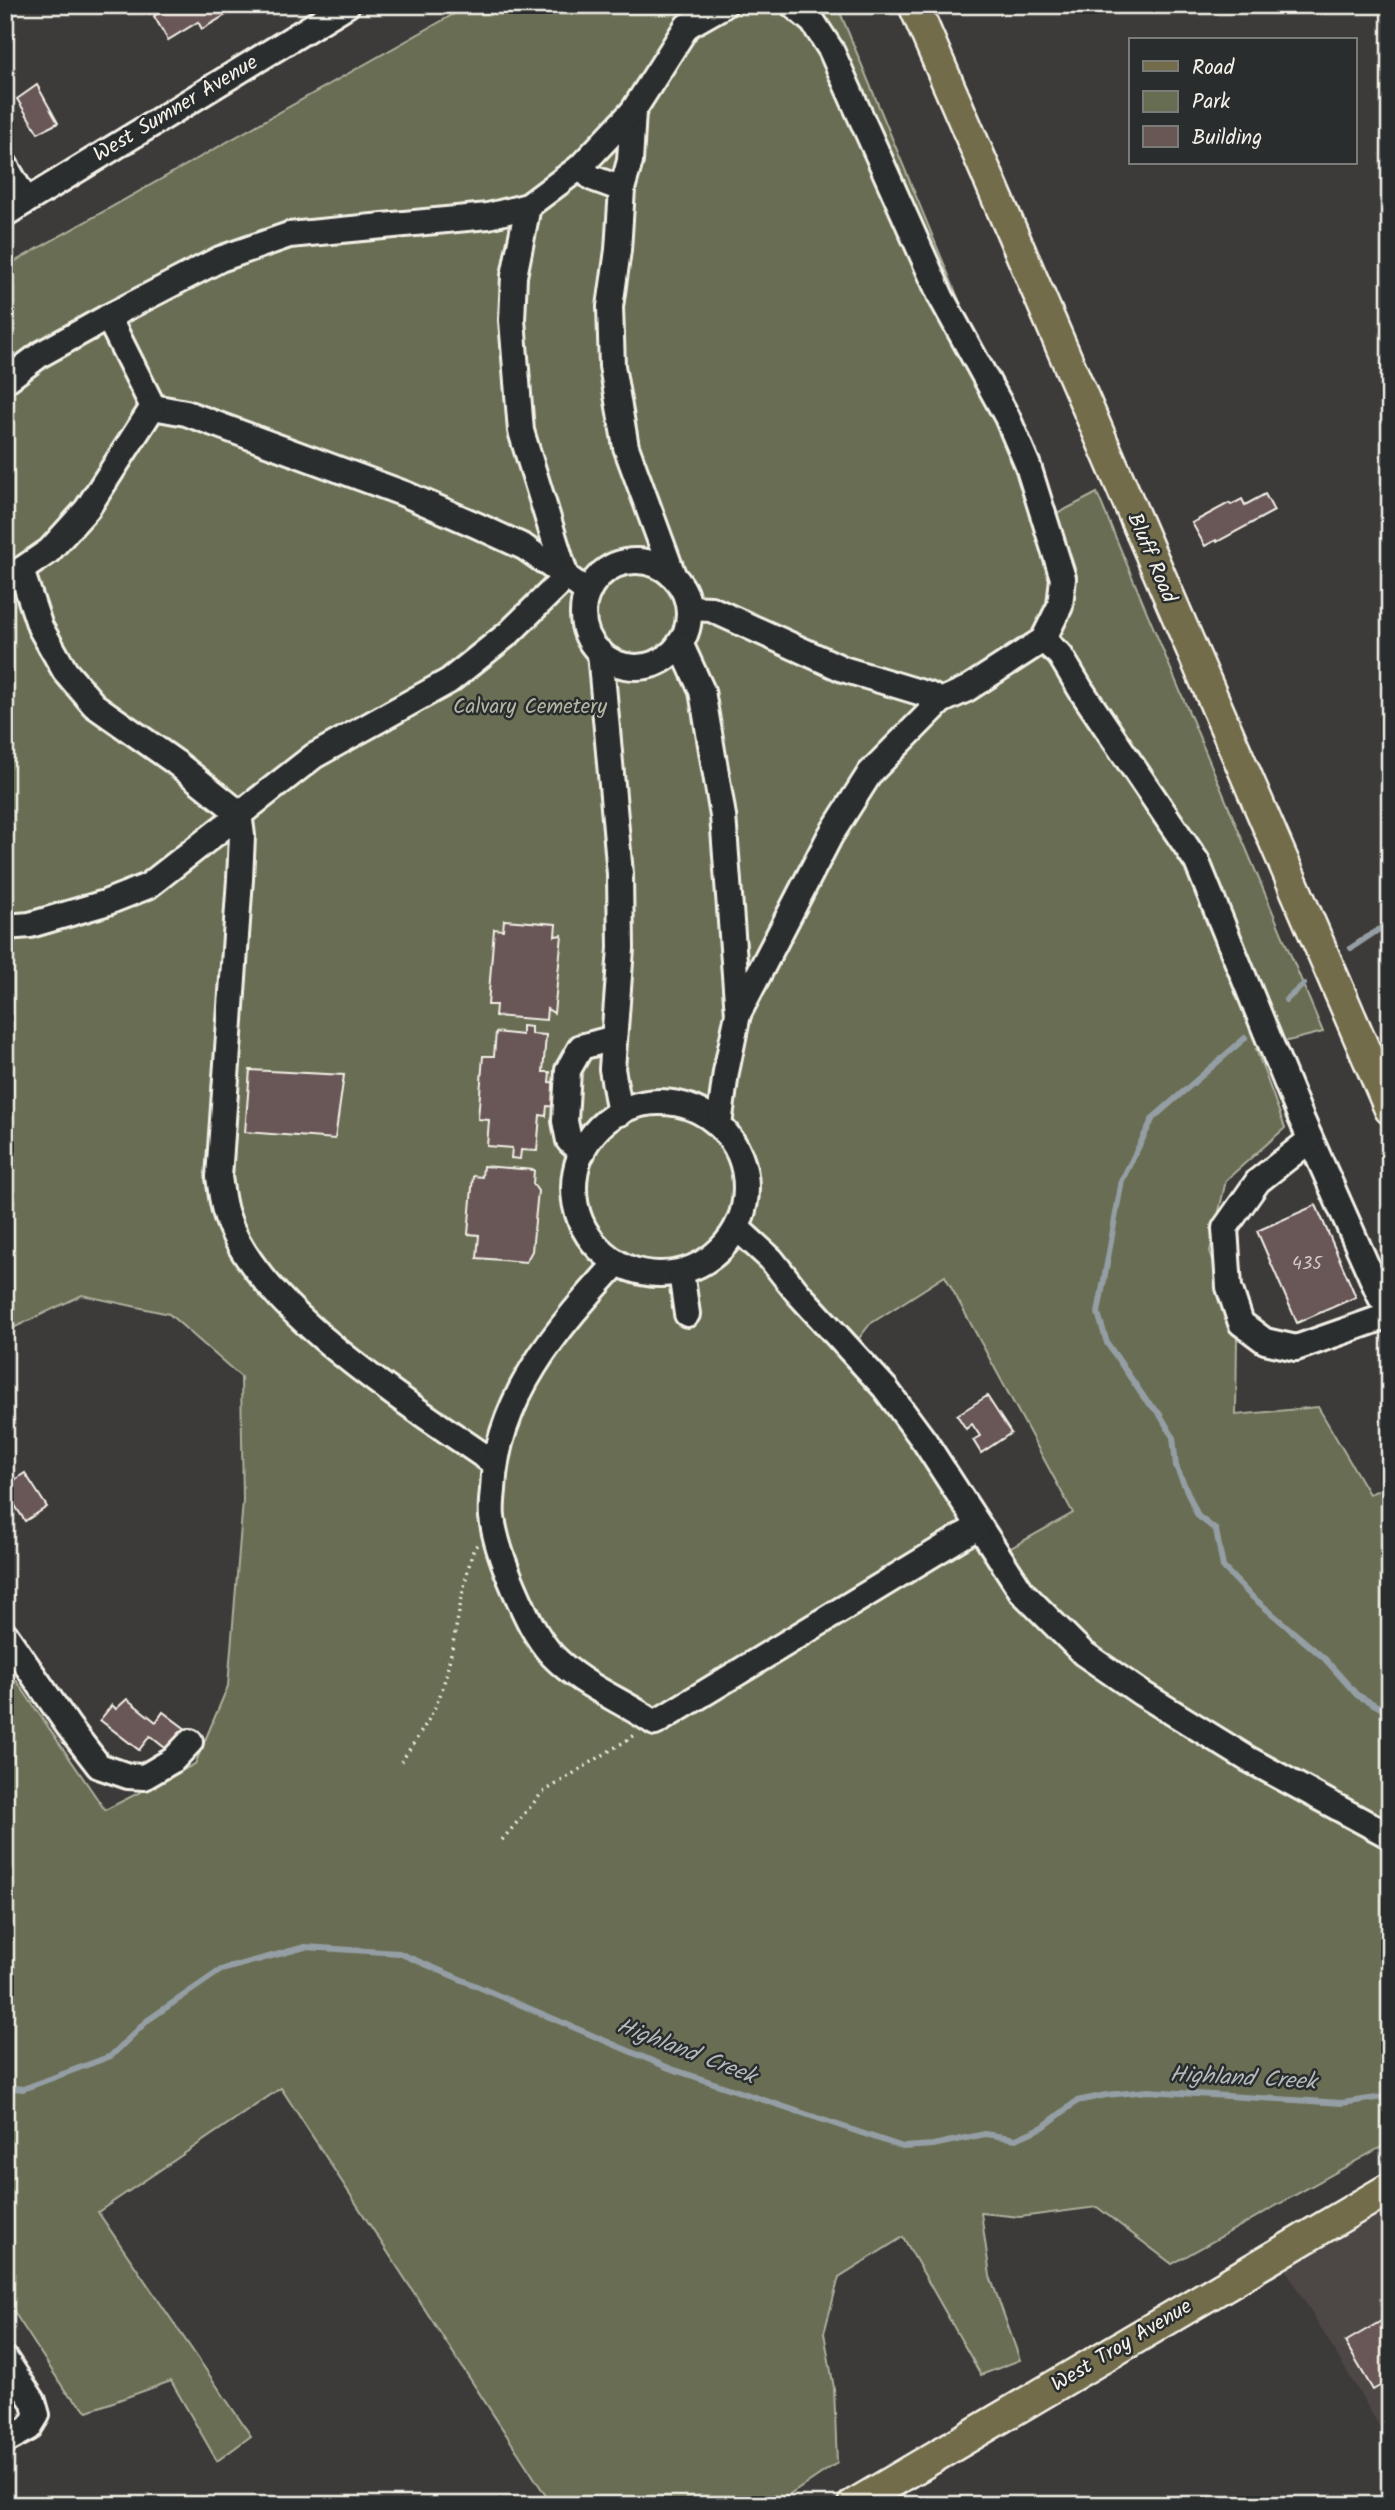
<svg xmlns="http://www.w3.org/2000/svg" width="1395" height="2510" font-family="Kalam,sans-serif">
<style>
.built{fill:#4d4645}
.green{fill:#676d52;stroke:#aeaf9d;stroke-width:2;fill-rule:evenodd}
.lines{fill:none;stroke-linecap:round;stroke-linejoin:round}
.stream{stroke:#949ea4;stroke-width:6}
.building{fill:#695756;stroke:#f4f1e8;stroke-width:2}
.minor-casing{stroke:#f4f1e8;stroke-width:30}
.major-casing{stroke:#f4f1e8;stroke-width:35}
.path{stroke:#f4f1e8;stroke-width:3.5;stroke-dasharray:2 5;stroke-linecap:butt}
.minor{stroke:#2a2d2e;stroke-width:24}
.major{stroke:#726c4b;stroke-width:30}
.labels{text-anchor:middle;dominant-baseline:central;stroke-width:5;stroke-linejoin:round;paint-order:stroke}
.number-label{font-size:18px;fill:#d1cac4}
.street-label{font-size:21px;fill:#f4f1e8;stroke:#2a2d2e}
.park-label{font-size:21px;fill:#b5b6a4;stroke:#2a2d2e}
.water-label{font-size:23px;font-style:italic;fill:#b4b9bb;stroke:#2a2d2e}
</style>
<rect width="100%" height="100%" fill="#3d3a3a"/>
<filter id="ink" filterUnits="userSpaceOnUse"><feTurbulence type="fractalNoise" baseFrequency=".0143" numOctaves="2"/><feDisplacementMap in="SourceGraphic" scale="14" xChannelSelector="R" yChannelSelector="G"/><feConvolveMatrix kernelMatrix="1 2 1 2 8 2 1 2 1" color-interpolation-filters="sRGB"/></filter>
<g filter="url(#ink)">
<path class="built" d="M1390 2201V2444L1282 2263Z"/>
<path class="green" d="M470 5H837L1049 518 1097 493 1323 1032 1256 1049 1285 1128 1226 1180 1210 1251 1237 1338 1236 1415 1318 1407 1369 1494 1390 1486V2142L1172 2264 1097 2207 1020 2217 981 2213 990 2276 1020 2360 981 2375 903 2237 839 2277 824 2333 834 2388 837 2463 775 2505H622L621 2503 618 2505H552L281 2088 98 2212 251 2436 217 2461 171 2381 88 2411 66 2392 5 2298V1664L105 1810 195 1764 228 1686 243 1501 241 1377 169 1314 82 1295 5 1332V267ZM945 1276 1073 1513 1000 1554 850 1350 870 1324Z"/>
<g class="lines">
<g class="stream">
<path d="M1351 948 1390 922"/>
<path d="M1286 1000 1304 984"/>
<path d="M1245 1038 1153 1118 1122 1180 1098 1313 1107 1343 1145 1399 1159 1413 1173 1437 1176 1466 1198 1516 1216 1530 1223 1567 1249 1594 1325 1659 1357 1695 1390 1713"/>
<path d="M5 2087 23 2089 111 2056 148 2020 221 1970 305 1947 399 1953 669 2068 903 2147 933 2145 985 2134 1016 2139 1043 2127 1077 2101 1106 2095 1148 2091 1342 2103 1390 2096"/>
</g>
</g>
<g class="building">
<path d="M172 5H225L229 13 202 29 198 22 168 40 154 16Z"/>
<path d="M37 85 58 123 38 133 17 99Z"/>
<path d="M1265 494 1274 511 1217 542 1216 540 1205 546 1192 523 1229 503 1231 505 1242 499 1245 505Z"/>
<path d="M504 920 556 924 555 936 562 935 554 1013 547 1009 546 1020 495 1016 496 1005H488L494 929 503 930Z"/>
<path d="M522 1026 531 1027V1034L546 1035 543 1072H550L549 1082 562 1083 560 1107 547 1106 546 1116 540 1115 537 1151 521 1150 520 1159 511 1158 512 1148 487 1146 489 1120 478 1119 483 1056H494L496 1032 522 1035Z"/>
<path d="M250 1070 344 1075 335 1139 245 1132Z"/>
<path d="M483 1166 534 1170 533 1184 538 1191 532 1251 526 1262 477 1258 479 1235 468 1234 473 1176 482 1177Z"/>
<path d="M1316 1205 1356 1297 1297 1323 1257 1231Z"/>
<path d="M987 1396 1011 1433 981 1453 973 1440 980 1436 972 1424 966 1429 957 1415Z"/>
<path d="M25 1473 47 1507 25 1521 5 1490V1486Z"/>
<path d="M127 1699 156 1722 163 1712 187 1730 170 1752 150 1736 139 1750 100 1720 112 1705 116 1709Z"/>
<path d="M1390 2316V2380L1373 2390 1345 2342Z"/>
</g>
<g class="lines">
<defs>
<g id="minor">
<path d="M633 111 630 161 622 189 618 250 610 307 612 366 626 447 673 575"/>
<path d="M5 165 26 201"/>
<path d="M580 167 592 178 622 189"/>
<path d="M528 206 514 276 512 320 521 431 566 577"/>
<path d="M5 214 347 5"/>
<path d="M108 317 153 407"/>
<path d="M5 381 41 354 108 317 220 259 289 235 488 216 528 206 580 167 633 111 687 26 724 5"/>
<path d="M153 407 186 413 405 494 476 525 524 547 588 592"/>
<circle cx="636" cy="614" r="53"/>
<path d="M21 570 40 627 65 671 94 705 175 762 239 813 242 836 240 879 219 1177C221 1189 222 1202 226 1214 254 1308 415 1408 494 1463"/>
<path d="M5 581 49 551 87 509 153 407"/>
<path d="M689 608 711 609 843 669 929 695 941 701"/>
<path d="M1043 640 1060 655 1081 690 1197 862 1301 1118 1381 1298 1390 1305"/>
<path d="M680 643 702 691 723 816 738 1014"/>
<path d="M600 652 620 874 621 948 612 1069 620 1113"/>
<path d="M5 927 30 925 105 903 148 886 314 756 449 681 509 633 566 577"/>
<circle cx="660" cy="1188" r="86"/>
<path d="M719 1125 726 1072 738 1014 830 836 870 773 941 701 967 689 1043 640 1060 606 1063 578 1028 466 1007 417 941 297 831 50 813 22 793 5"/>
<path d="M1310 1140 1258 1181 1225 1228 1229 1287 1241 1323 1265 1341 1296 1348 1390 1315"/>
<path d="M582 1153 569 1141 565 1121 568 1070 581 1047 614 1038"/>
<path d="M737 1228 771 1259 797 1292 885 1388 925 1442 1022 1592 1083 1653 1141 1693 1248 1759 1390 1836"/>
<path d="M617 1263C558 1327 496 1399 493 1490 492 1499 491 1508 492 1517 495 1541 504 1565 514 1588 524 1611 535 1637 553 1656 581 1685 622 1700 655 1723L979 1526"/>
<path d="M681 1272 687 1314"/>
<path d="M5 1634 69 1727 99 1766 128 1776 144 1777 173 1760 190 1742"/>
<path d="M5 2359 33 2401 37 2415 29 2428 5 2441"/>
</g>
<g id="major">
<path d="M914 5 1390 1109"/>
<path d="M853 2505 1390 2188"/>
</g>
</defs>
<use href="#minor" class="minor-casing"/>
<use href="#major" class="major-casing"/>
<g class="path">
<path d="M401 1762C417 1738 435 1714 443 1686 456 1640 460 1593 474 1548L477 1545"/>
<path d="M502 1840 542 1793 635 1735"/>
</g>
<use href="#minor" class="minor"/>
<use href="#major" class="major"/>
</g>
</g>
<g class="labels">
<g class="number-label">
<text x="1307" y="1264">435</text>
</g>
<g class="street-label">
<text transform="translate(176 109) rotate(-31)">West Sumner Avenue</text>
<text transform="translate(1151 558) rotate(67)">Bluff Road</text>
<text transform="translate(1122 2346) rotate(-31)">West Troy Avenue</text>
</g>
<g class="park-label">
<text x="530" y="707">Calvary Cemetery</text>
</g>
<g class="water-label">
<text transform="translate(686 2052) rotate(21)">Highland Creek</text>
<text transform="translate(1243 2079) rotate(3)">Highland Creek</text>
</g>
</g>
<rect width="1395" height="2510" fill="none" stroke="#2a2d2e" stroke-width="28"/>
<rect x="14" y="14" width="1367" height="2482" fill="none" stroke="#f4f1e8" stroke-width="2.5" filter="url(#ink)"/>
<rect x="1129" y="38" width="228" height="126" fill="#2a2d2e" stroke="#7b7b78" stroke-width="2"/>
<rect x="1143" y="61" width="35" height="10" fill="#726c4b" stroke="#7b7b78" stroke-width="2"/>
<text x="1192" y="74" font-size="21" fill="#f4f1e8">Road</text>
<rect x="1143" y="91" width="35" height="21" fill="#676d52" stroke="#7b7b78" stroke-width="2"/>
<text x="1192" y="108" font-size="21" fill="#f4f1e8">Park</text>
<rect x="1143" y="126" width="35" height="21" fill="#695756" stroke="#7b7b78" stroke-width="2"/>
<text x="1192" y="144" font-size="21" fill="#f4f1e8">Building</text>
</svg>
